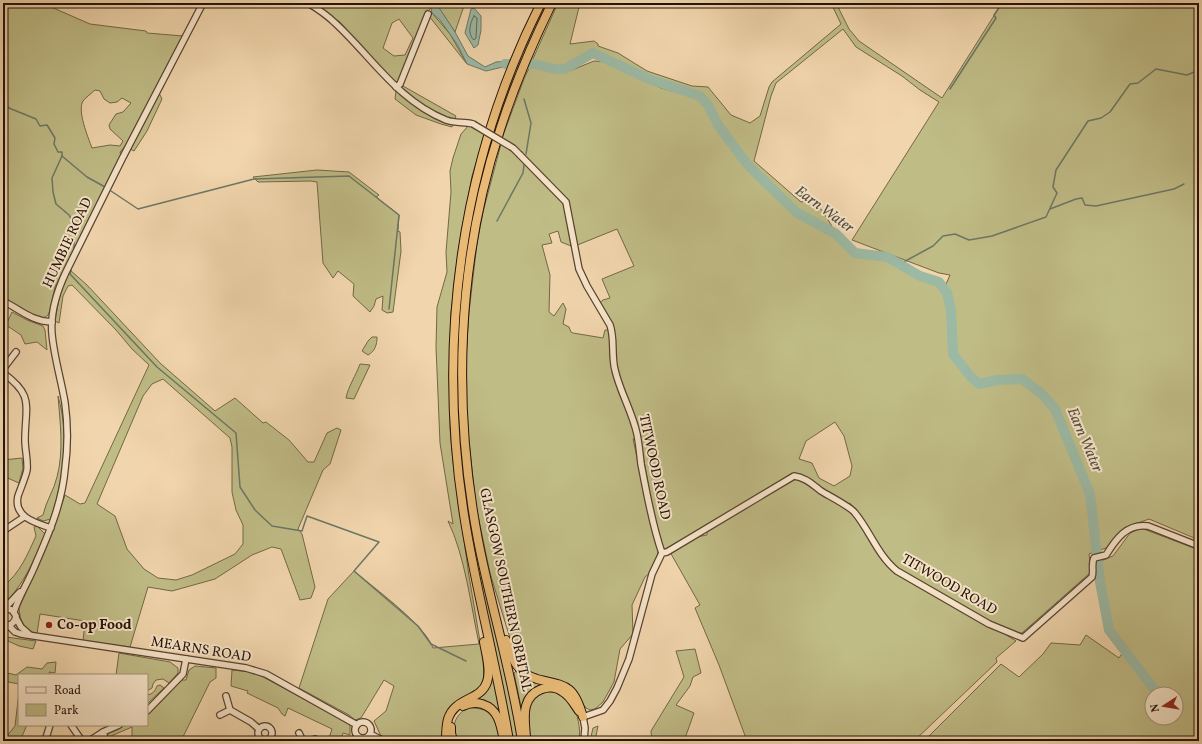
<svg xmlns="http://www.w3.org/2000/svg" width="1202" height="744" font-family="Vollkorn,serif">
<style>
.green{fill:#c0bc86;stroke:#726747;fill-rule:evenodd}
.water{fill:#9cb9a4;stroke:#6c7666}
.lines{fill:none;stroke-linecap:round;stroke-linejoin:round}
.shore{stroke:#606656;stroke-width:1}
.stream{stroke:#6c7666;stroke-width:1.5}
.river{stroke:#9cb9a4;stroke-width:10}
.minor-casing{stroke:#584331;stroke-width:8}
.highway-casing{stroke:#251208;stroke-width:10}
.minor{stroke:#f6e4c9;stroke-width:5.5}
.highway{stroke:#e8ba76;stroke-width:8}
.minor-bridge-casing{stroke:#584331;stroke-width:8;stroke-linecap:butt}
.minor-bridge{stroke:#f6e4c9;stroke-width:5.5}
.poi-dot{fill:#8f2418;stroke:#f6e4c9;stroke-width:1.5}
.labels{text-anchor:middle;dominant-baseline:central;stroke-width:4;stroke-linejoin:round;paint-order:stroke}
.street-label{font-size:14px;fill:#251208;stroke:#f6e4c9}
.poi-label{font-size:14px;font-weight:bold;fill:#251208;stroke:#f6e4c9;text-anchor:start}
.water-label{font-size:15px;font-style:italic;fill:#4f4c3f;stroke:#f6e4c9}
</style>
<rect width="100%" height="100%" fill="#f1d5ac"/>
<filter id="stains"><feTurbulence type="fractalNoise" baseFrequency=".005" numOctaves="4"/><feColorMatrix values="0 0 0 0 .2 0 0 0 0 .09 0 0 0 0 .02 0 0 0 .5 -.17"/></filter>
<radialGradient id="worn" r=".72"><stop offset=".6" stop-color="#630" stop-opacity="0"/><stop offset="1" stop-color="#630" stop-opacity=".3"/></radialGradient>
<g class="green">
<path d="M3 3H42L90 24 146 31 147 33 183 36 128 143 120 152 121 156 55 287C54 291 50 313 48 315 40 325 12 304 3 298ZM95 90 100 91 104 99 110 103 117 102 122 98 131 103 123 112 116 114 109 125 110 129 123 141 120 146 110 145 92 148C88 137 77 111 83 101 86 97 92 93 95 90Z"/>
<path d="M312 3H426L431 8 426 13 399 80 395 84 340 22ZM399 19 413 38 405 55 394 56 383 48 392 23Z"/>
<path d="M435 3H484L482 5 465 3 455 32Z"/>
<path d="M545 3H548L525 52 523 51Z"/>
<path d="M558 3H580L570 44 594 41 598 44V46L618 53 647 71 692 86 708 87 731 115 750 123 760 116 769 87 772 82 841 24 831 3H836L849 29 859 41 942 98 1002 3H1199V540L1149 519 1124 528 1106 548 1089 554 1091 572 1022 633H1016L1001 626 998 630 1016 641 996 658 997 662 914 741H747L719 665 695 608 700 605 670 552 696 537 707 535V529L795 477 796 473 667 549H664L658 536 640 440 633 439 654 537 658 547V553L651 572 645 577 632 605 633 634 620 649 614 682 603 702 595 709 590 710 586 708 573 690 531 674 517 661 490 573 476 506 467 423 466 395V356L469 312 477 243 483 212 501 144 514 153 564 203 571 246 561 242 558 231 549 234 552 243 542 245 550 275 549 312 554 316 563 303 566 309 563 324 569 327 571 332 573 333 603 338 605 330H612L597 305 603 300 610 298 602 279 634 266 617 229 575 246 566 199 521 152 513 145 502 138 524 79 530 66 560 71 572 70 594 61 606 62 661 88 700 99 706 105H709L702 96 698 94 649 77 630 68 620 61 592 52 565 66 559 67 532 61ZM843 29 856 47 902 76 920 90 939 102 852 240 939 273 950 275 943 291 938 286 920 279 892 262 881 258 853 254 837 238 833 228 822 210 806 201 801 202 754 161 771 96 776 83ZM835 422 844 436 852 466 850 476 834 486 819 478 812 463 799 459 806 441ZM850 503 859 513 893 566 900 570 897 574 889 568 853 514 845 507Z"/>
<path d="M432 13 450 34 467 64 429 16Z"/>
<path d="M514 74 516 75 495 134 493 133Z"/>
<path d="M403 86 456 116 452 127 441 124 416 115 395 99 396 91Z"/>
<path d="M159 93 162 99 147 131 134 151 130 149Z"/>
<path d="M469 125 485 134 472 176 459 247 451 312 450 395V429L453 462 469 576 484 665C486 692 475 691 455 703L444 741H393L381 736 374 721 386 711 394 686 384 680 361 718 355 720 349 715 299 688 328 599 354 571C374 588 425 625 433 648L479 644C471 606 465 556 448 521L453 524 440 443 436 347 437 307 447 272 446 252 451 192 450 171 453 158 461 134Z"/>
<path d="M491 138 494 139 464 282 459 331 458 382 459 411 461 451 467 497 514 713 518 741H513C499 657 474 575 464 491 455 424 454 357 461 291 462 278 463 265 465 251 471 213 481 175 491 138Z"/>
<path d="M317 170 349 172 379 195 376 197 399 215 398 231 400 232 401 251 393 312 387 313 382 310 383 296 376 299 374 306 370 312 353 296 354 284 338 271 333 278 323 263 317 182 311 181 258 182 253 177Z"/>
<path d="M70 270 87 285 160 363 215 411 235 398 263 423 266 422 289 440 308 462H314L327 433 337 428 341 430 330 464 323 470 298 529 302 534 315 587 311 598 300 600 281 549 272 547 252 555 215 579 172 591 148 587 130 647 83 641 85 621 40 614 37 634C24 630 20 622 19 608 36 571 52 534 65 495L80 504 85 503 149 365 132 349 116 330 72 285 68 286 63 296 59 323 55 321C58 303 61 286 70 270ZM163 379 230 438 232 447V492L236 510 243 525V544L235 554 192 575 176 580 158 578 144 569 127 549 115 516 97 504 143 396 152 384Z"/>
<path d="M12 312 27 320 43 326 45 330 47 350 37 342 25 344 21 335 6 325Z"/>
<path d="M372 337H377C377 345 375 351 368 355L362 351 368 341Z"/>
<path d="M360 364 370 365 354 399 346 398C348 387 356 375 360 364Z"/>
<path d="M58 396C70 437 63 478 51 519L43 521 37 518 43 515C46 501 54 490 57 477 64 451 60 422 58 396Z"/>
<path d="M22 458 23 468 19 483 3 476V460Z"/>
<path d="M37 526 45 534C33 562 25 583 3 605V586C20 574 28 553 36 536L34 527Z"/>
<path d="M1141 528 1199 550V741H924L1001 664 1019 677 1043 654 1051 643 1080 645 1086 635 1119 658 1123 652 1104 612 1096 576V563L1113 556 1130 533ZM1152 694H1176V718H1152Z"/>
<path d="M6 637 36 641 33 649 19 646 6 640Z"/>
<path d="M695 649 701 673 693 677 690 686 676 705 694 713 684 741H652L651 731 684 677 676 651Z"/>
<path d="M119 653 170 662 178 668V673L169 683 163 679 156 680 153 684 152 688 147 691V675H116Z"/>
<path d="M56 662 55 673 49 672 51 675H19V684L3 681V672L16 675 27 667 42 669 47 663Z"/>
<path d="M195 666 216 668V678L210 682 181 741H132V727L111 736 110 741 107 736 110 730 123 725H147V714L182 680H186L189 670Z"/>
<path d="M232 670 252 672 263 677 350 724V735L343 733 340 741H328L332 729 288 708 285 716 282 714 278 708 247 693 248 691 231 686Z"/>
<path d="M516 671C524 679 532 682 543 684 529 687 524 698 522 711L514 673Z"/>
<path d="M493 675 499 707 497 709 485 700H476C485 695 491 686 493 675Z"/>
<path d="M160 685 164 688 147 704V695C153 694 155 691 157 686Z"/>
<path d="M556 690C561 694 568 699 571 703 578 713 581 730 579 741H530C530 727 523 698 541 692 545 691 551 691 556 690Z"/>
<path d="M19 692V725H27L26 727 20 741H3L15 726Z"/>
<path d="M468 708C493 707 496 720 500 741H457C450 728 455 714 468 708Z"/>
<path d="M598 726 595 741H590L593 728Z"/>
</g>
<g class="water">
<path d="M426 3H435L438 6 455 32 468 56 485 67 496 62 509 61 507 66 486 71 467 64 457 44 440 20 432 13 431 8Z"/>
<path d="M474 8 481 16V30L478 45 474 48 465 33 471 9Z"/>
</g>
<g class="lines">
<path class="shore" d="M474 16 477 18 476 38 474 40C467 34 470 23 474 16Z"/>
<g class="stream">
<path d="M950 89 996 18 994 15 1002 3"/>
<path d="M524 99 531 123 526 154"/>
<path d="M3 101 9 108 36 119 40 126 47 125 55 138 54 144 58 152H62V156L87 177 105 187"/>
<path d="M62 156 52 178 53 192 56 204 69 215 74 224V248"/>
<path d="M111 191 138 209 254 179 349 176 399 215 389 309"/>
<path d="M1050 209 1076 199 1082 198 1085 205 1096 206 1174 189 1184 184"/>
<path d="M497 221 523 173 524 165"/>
<path d="M900 264 933 246 943 236 955 234 969 240 992 236 1046 217 1057 193 1053 187 1056 170 1088 121 1101 118 1110 112 1130 84 1138 83 1156 69 1187 75 1199 70"/>
<path d="M71 270 70 274 157 367 236 433 240 487 255 510 272 526 302 531 307 516 379 542 354 571 418 626 431 644 466 661"/>
</g>
<path class="river" d="M505 64H534L554 69H565L593 53 649 79 700 96 708 105 718 125 747 164 796 212 836 234 855 253 887 257 920 276 939 282 947 293 951 310 953 354 970 376 979 384 997 380 1022 379 1042 394 1055 409 1090 494 1100 582 1109 630 1154 689 1163 694"/>
<defs>
<g id="minor">
<path d="M308 3C318 9 327 15 335 23 371 56 398 101 446 120 457 124 464 121 473 124"/>
<path d="M396 87 400 84 428 14"/>
<path d="M520 155 566 202 579 269 587 286 610 325C615 339 611 355 615 370 620 392 632 411 637 434 639 444 640 454 641 464 647 494 652 525 662 553"/>
<path d="M3 301C21 310 31 321 52 322"/>
<path d="M3 369 16 352"/>
<path d="M3 373C35 396 25 406 25 440 25 450 28 460 27 470 25 479 21 487 18 496 13 517 36 523 51 528"/>
<path d="M3 531 24 517"/>
<path d="M4 609 20 592"/>
<path d="M3 610 7 609 12 610 16 616C15 623 10 627 3 624"/>
<path d="M14 612C18 598 27 584 33 570 47 538 62 505 65 469 68 447 68 425 65 403 61 379 54 357 52 334 50 312 57 291 66 272L122 159 203 3"/>
<path d="M16 618 21 627 30 635"/>
<path d="M8 625 15 632 21 634 246 668 266 674 357 725"/>
<path d="M230 710 251 722 259 729"/>
<path d="M147 711 183 674 186 659"/>
<path d="M220 715 230 710 226 696"/>
<circle cx="363" cy="730" r="8"/>
<path d="M71 725 82 741"/>
<circle cx="265" cy="733" r="7"/>
<path d="M103 732 106 741"/>
<path d="M299 733 303 741"/>
<path d="M370 734 384 741"/>
<path d="M45 741 50 725"/>
<path d="M89 741 103 732 119 725"/>
<path d="M308 741 315 739"/>
<path d="M584 741 585 728 583 717 603 710 610 701 617 688 629 659 652 574 662 553 667 552 794 476C805 477 813 485 821 491 829 496 851 507 855 513 870 531 878 556 897 571L989 624 1023 638 1092 577C1094 571 1091 564 1094 558L1106 555C1116 539 1127 523 1148 526L1199 546"/>
</g>
<g id="highway">
<path d="M506 640C510 650 512 662 521 670 525 675 531 677 537 679 567 686 574 685 583 717"/>
<path d="M463 706C469 703 475 702 482 704 499 709 501 726 504 741"/>
<path d="M451 727V733L453 741"/>
<path d="M526 740C526 729 523 717 526 706 530 690 550 682 563 692 570 696 574 704 579 711"/>
<path d="M446 741C446 734 446 726 448 719 455 697 481 701 487 682 491 670 486 654 484 642"/>
<path d="M509 741C497 667 477 595 465 521 436 343 460 164 541 3"/>
<path d="M522 741C512 673 491 607 478 540 452 404 457 261 500 130 514 86 532 44 552 3"/>
</g>
</defs>
<use href="#minor" class="minor-casing"/>
<use href="#highway" class="highway-casing"/>
<use href="#minor" class="minor"/>
<use href="#highway" class="highway"/>
<defs>
<path id="minor-bridge" d="M473 124 513 148 520 155"/>
</defs>
<use href="#minor-bridge" class="minor-bridge-casing"/>
<use href="#minor-bridge" class="minor-bridge"/>
</g>
<circle class="poi-dot" cx="49" cy="625" r="4"/>
<g class="labels">
<g class="street-label">
<text transform="translate(68 243) rotate(-65)">HUMBIE ROAD</text>
<text transform="translate(654 467) rotate(78)">TITWOOD ROAD</text>
<text transform="translate(949 585) rotate(30)">TITWOOD ROAD</text>
<text transform="translate(505 590) rotate(78)">GLASGOW SOUTHERN ORBITAL</text>
<text transform="translate(201 650) rotate(9)">MEARNS ROAD</text>
</g>
<g class="poi-label">
<text x="57" y="625">Co-op Food</text>
</g>
<g class="water-label">
<text transform="translate(824 210) rotate(36)">Earn Water</text>
<text transform="translate(1084 440) rotate(67)">Earn Water</text>
</g>
</g>
<rect width="1202" height="744" fill="none" stroke="#f1d5ac" stroke-width="16"/>
<rect x="4" y="4" width="1194" height="736" fill="none" stroke="#251208" stroke-width="2"/>
<rect x="8" y="8" width="1186" height="728" fill="none" stroke="#251208"/>
<rect x="18" y="674" width="130" height="52" fill="#f6e4c9" stroke="#a2907c"/>
<rect x="26" y="687" width="20" height="6" fill="#f6e4c9" stroke="#a2907c"/>
<text x="54" y="694" font-size="12" fill="#251208">Road</text>
<rect x="26" y="704" width="20" height="12" fill="#c0bc86" stroke="#a2907c"/>
<text x="54" y="714" font-size="12" fill="#251208">Park</text>
<g transform="translate(1164 706) rotate(258)"><circle r="19" fill="#f6e4c9" stroke="#a2907c"/>
<path d="M0-3L7 15L0 10L-7 15Z" fill="#8f2418"/>
<text y="-6" font-size="11" font-weight="bold" text-anchor="middle" fill="#251208">N</text>
</g>
<rect width="100%" height="100%" filter="url(#stains)"/>
<rect width="100%" height="100%" fill="url(#worn)"/>
</svg>
